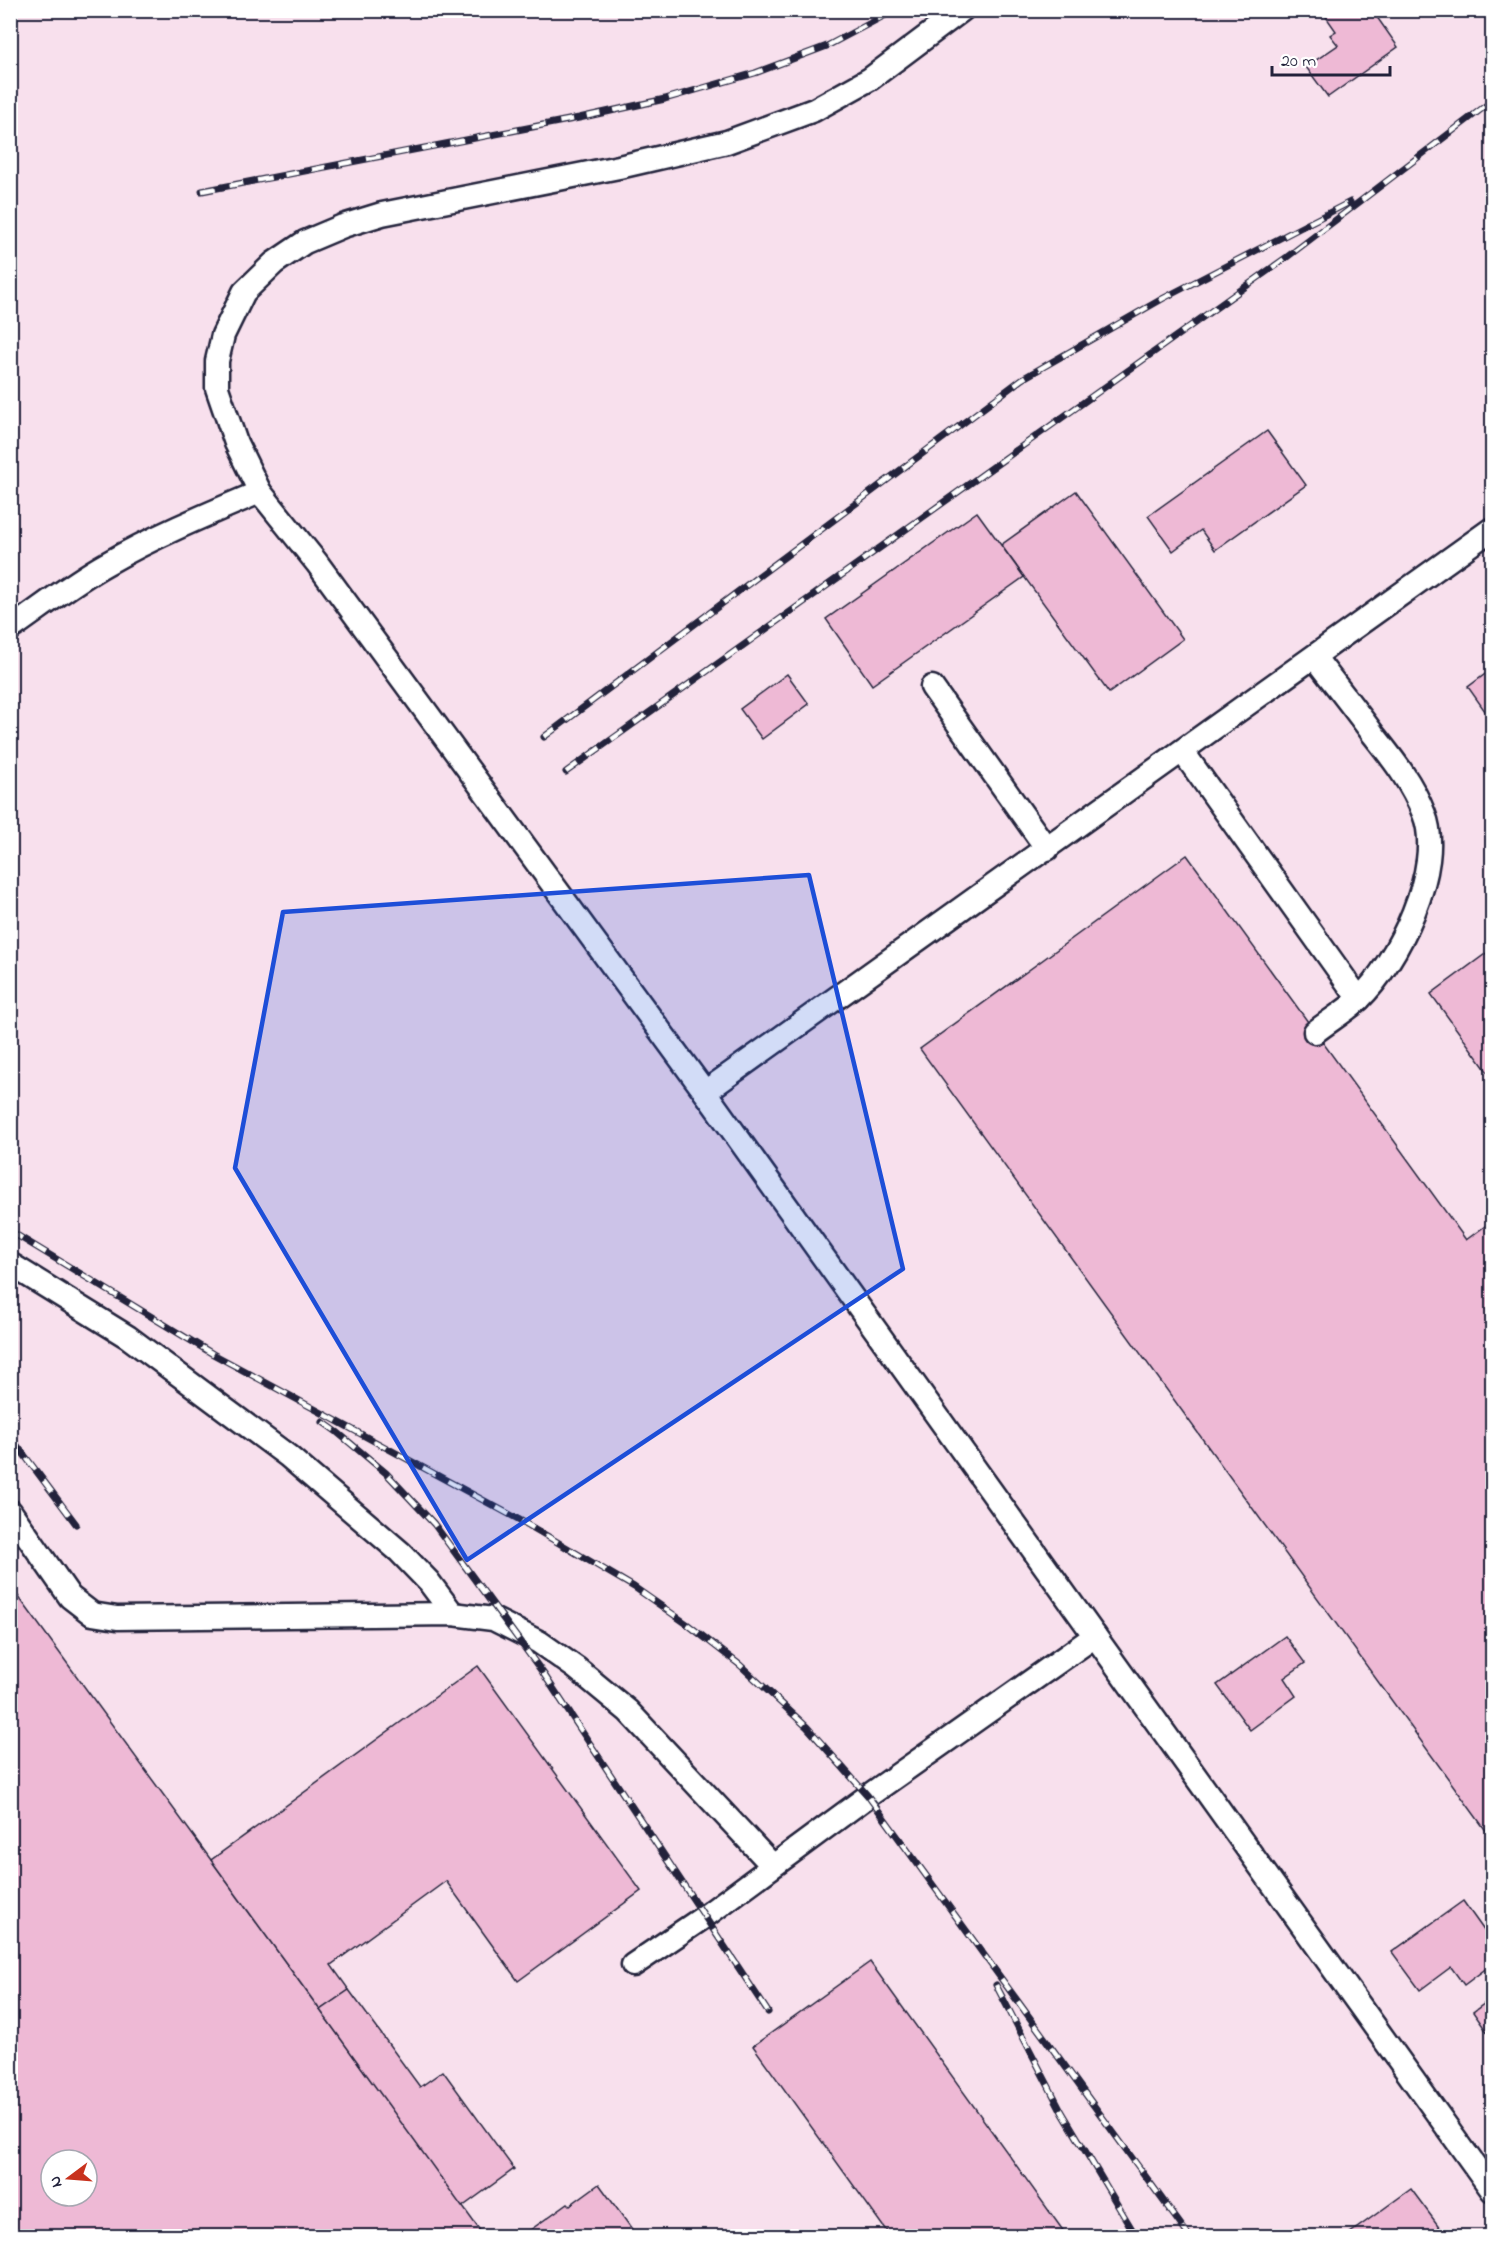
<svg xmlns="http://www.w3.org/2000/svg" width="1503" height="2247" font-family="'Indie Flower',sans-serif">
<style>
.built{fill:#f8e0ed;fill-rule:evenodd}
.building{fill:#eeb9d5;stroke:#22223b;stroke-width:1.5;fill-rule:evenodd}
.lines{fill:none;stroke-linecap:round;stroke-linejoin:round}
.service-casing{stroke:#22223b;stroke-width:27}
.service{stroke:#fff;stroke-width:22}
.rail-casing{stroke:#22223b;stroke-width:7}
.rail{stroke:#fff;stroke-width:4.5;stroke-dasharray:14;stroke-linecap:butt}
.marked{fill:#1d4ed8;fill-opacity:0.2;stroke:#1d4ed8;stroke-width:4.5;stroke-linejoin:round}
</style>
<rect width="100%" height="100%" fill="#fcf1f7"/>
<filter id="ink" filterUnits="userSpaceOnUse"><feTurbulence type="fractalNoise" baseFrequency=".0167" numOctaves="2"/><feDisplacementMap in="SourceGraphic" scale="12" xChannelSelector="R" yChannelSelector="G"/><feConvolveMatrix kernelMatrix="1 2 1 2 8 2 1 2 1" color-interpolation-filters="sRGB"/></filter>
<g filter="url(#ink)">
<path class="built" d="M11 11H1492V2236H11ZM51 2160H87V2196H51Z"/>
<g class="building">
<path d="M1309 10H1372L1398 47 1328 97 1306 67 1338 45 1330 35 1336 31 1322 11 1314 17Z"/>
<path d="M1267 431 1306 485 1215 550 1201 530 1173 551 1148 516Z"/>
<path d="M1076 491 1183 639 1109 693 1001 545Z"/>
<path d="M977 512 1024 577 872 685 826 619Z"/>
<path d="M1492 669V721L1468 687Z"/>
<path d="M787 674 809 704 762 739 740 709Z"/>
<path d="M1187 855 1466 1240 1492 1221V1839L920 1049Z"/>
<path d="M1492 949V1078L1431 994Z"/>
<path d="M10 1585 211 1860 484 2236H10ZM51 2160H87V2196H51Z"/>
<path d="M1285 1636 1305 1663 1284 1678 1296 1696 1250 1730 1217 1685Z"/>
<path d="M478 1666 641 1891 518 1981 446 1881 331 1965 349 1990 320 2010 211 1860Z"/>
<path d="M1463 1901 1490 1939 1487 1942 1492 1950V1964L1464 1985 1451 1967 1420 1990 1392 1952Z"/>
<path d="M870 1962 1067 2236H890L753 2046Z"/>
<path d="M349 1990 420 2087 443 2071 514 2169 462 2207 320 2010Z"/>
<path d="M1492 1998V2039L1473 2012Z"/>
<path d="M599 2184 637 2236H522L568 2203 570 2205Z"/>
<path d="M1411 2189 1446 2236H1346Z"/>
</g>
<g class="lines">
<defs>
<g id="service">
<path d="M260 492 236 443 217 388V361L223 335 244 292 274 263 305 242 343 226 382 214 619 167 727 142 814 110 870 79 962 10"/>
<path d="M10 629C42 607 72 583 106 564 155 536 208 514 260 492L317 563 705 1092 1492 2190"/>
<path d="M932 687 1047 849"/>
<path d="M1183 752 1359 999"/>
<path d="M1315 1032C1329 1021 1346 1011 1359 999 1397 963 1445 866 1424 814 1412 783 1393 759 1373 734 1354 708 1334 683 1315 658"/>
<path d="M705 1092 1492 529"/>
<path d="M10 1264 128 1337 288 1456 400 1552 429 1582 453 1614"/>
<path d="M10 1511 70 1597 92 1614 117 1618 453 1614 493 1619 539 1642 576 1668 628 1711 772 1865"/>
<path d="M633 1965 704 1917 868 1796 1095 1636"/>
</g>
</defs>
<use href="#service" class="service-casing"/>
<use href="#service" class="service"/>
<defs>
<g id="rail">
<path d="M202 191 579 118 665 99 755 73 827 46 895 10"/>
<path d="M544 737 1022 379 1162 299 1350 202"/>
<path d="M566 772 1287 257 1492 101"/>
<path d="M10 1231 213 1354 518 1519 634 1587 687 1624 740 1665 807 1727 868 1796 1189 2236"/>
<path d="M323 1422 337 1432 386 1473 434 1524 543 1673 768 2012"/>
<path d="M10 1436 76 1524"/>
<path d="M996 1985 1062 2112 1136 2236"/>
</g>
</defs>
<use href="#rail" class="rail-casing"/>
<use href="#rail" class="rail"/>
</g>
</g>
<path class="marked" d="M809 875 903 1269 467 1560 235 1168 283 912Z"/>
<rect width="1503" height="2247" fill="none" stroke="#fff" stroke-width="36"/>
<rect x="18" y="18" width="1467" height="2211" fill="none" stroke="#22223b" stroke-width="2" filter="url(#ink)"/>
<g transform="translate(69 2178) rotate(254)"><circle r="28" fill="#ffffff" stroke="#a7a7b1" stroke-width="1.5"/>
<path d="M0-4.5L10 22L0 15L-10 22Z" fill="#c8321e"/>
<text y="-9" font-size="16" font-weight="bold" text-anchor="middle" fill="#22223b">N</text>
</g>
<path d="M1272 66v9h118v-9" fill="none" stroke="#22223b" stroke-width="3"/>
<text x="1281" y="66" font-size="18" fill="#22223b" stroke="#ffffff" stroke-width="4.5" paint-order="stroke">20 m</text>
</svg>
